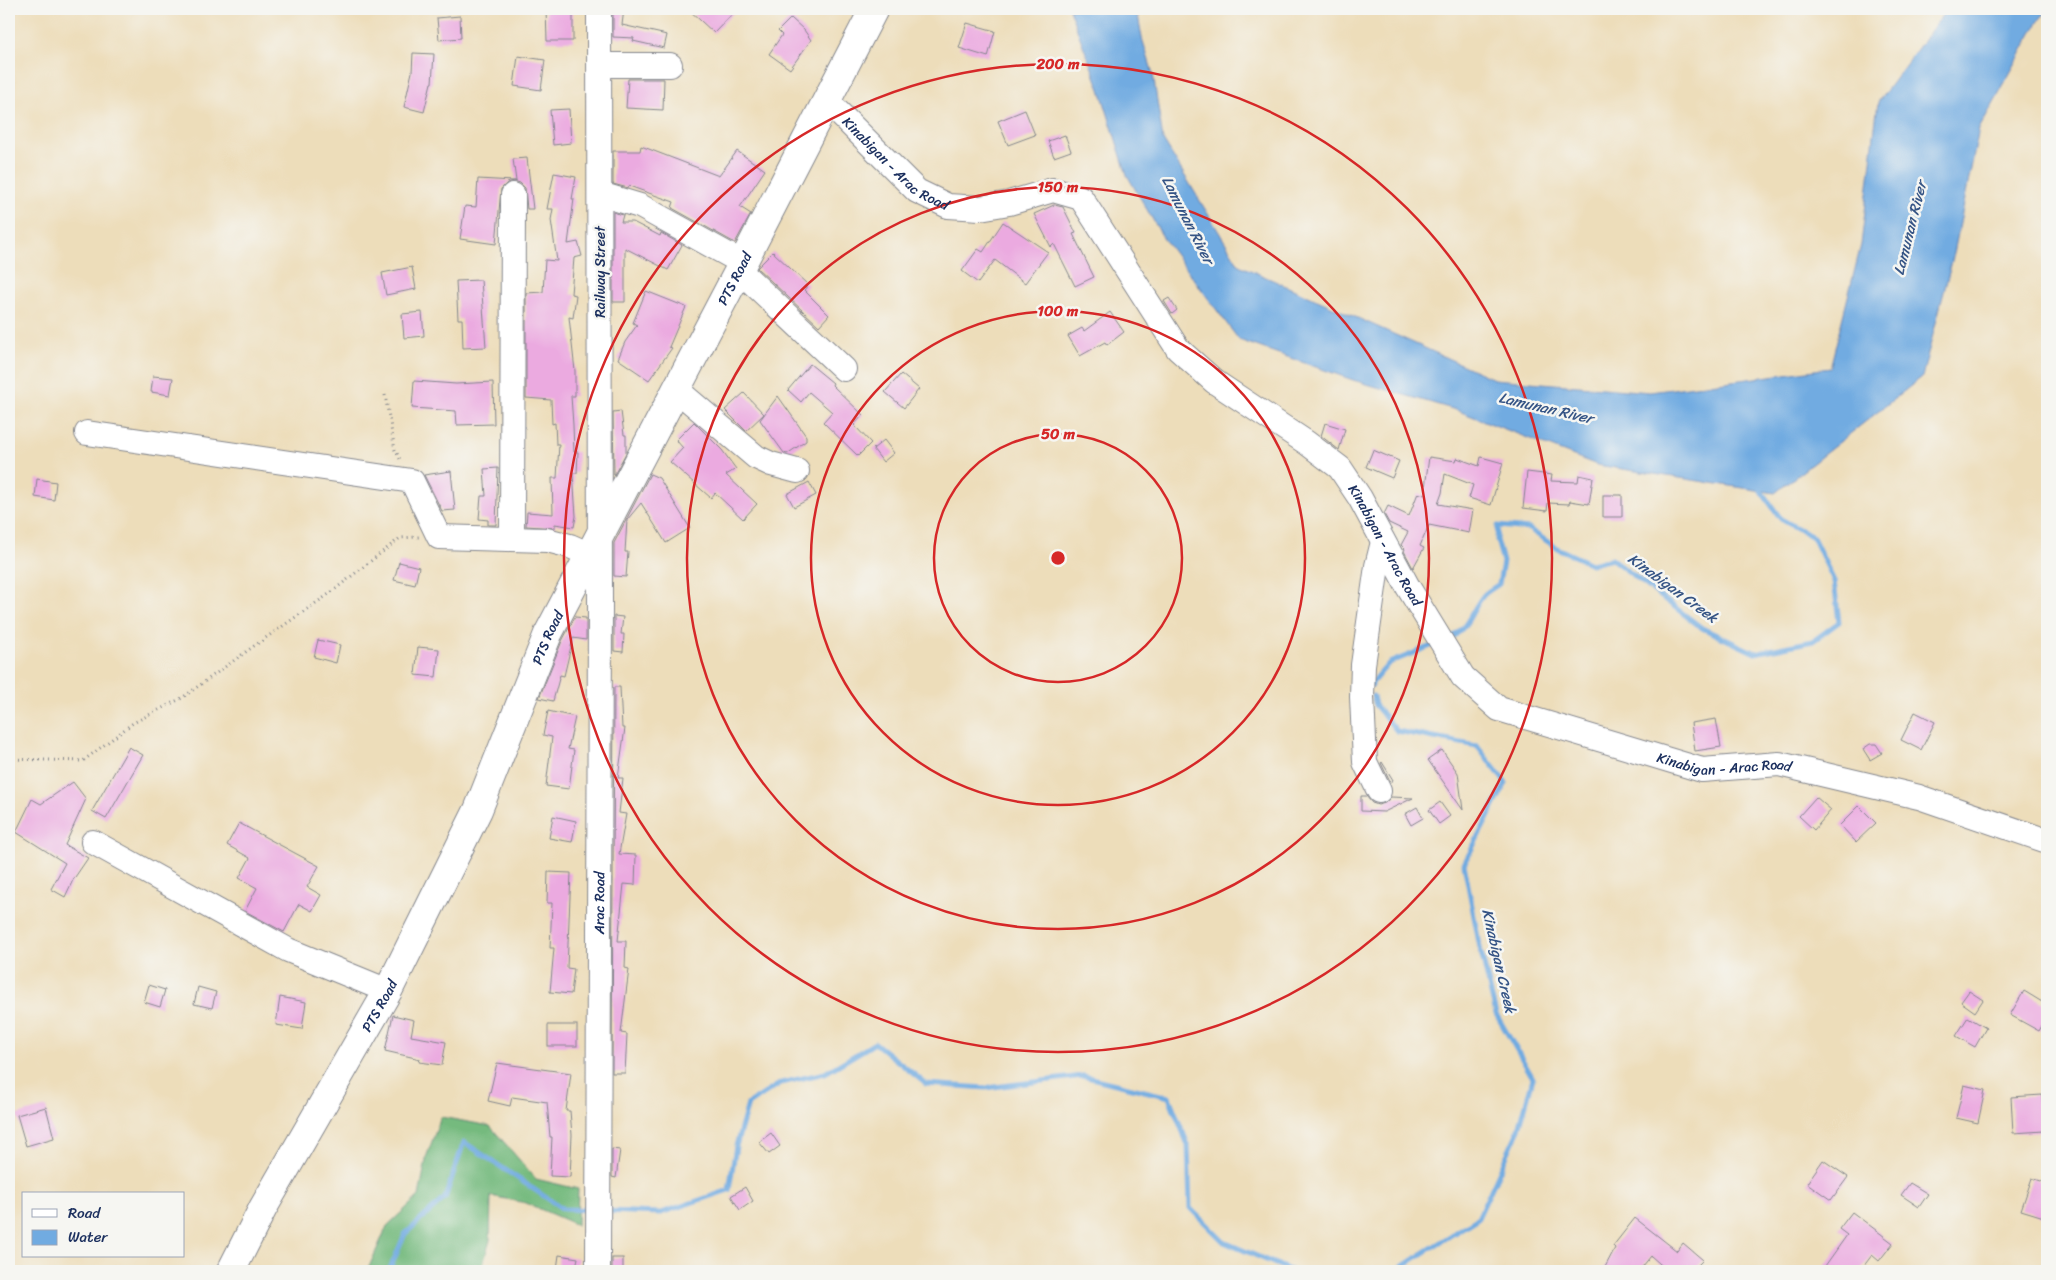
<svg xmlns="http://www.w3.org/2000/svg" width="2056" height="1280" font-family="Sriracha,sans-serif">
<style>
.forest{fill:#75ba7e;stroke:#48746e}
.water{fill:#71abe1;stroke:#466da0}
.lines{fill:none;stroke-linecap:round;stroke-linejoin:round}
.stream{stroke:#71abe1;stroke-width:5}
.building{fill:#ebaae0}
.minor-casing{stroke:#84868c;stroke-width:26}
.major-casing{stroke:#84868c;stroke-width:30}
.path{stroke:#84868c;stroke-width:3;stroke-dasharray:1 4;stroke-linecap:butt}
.minor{stroke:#fff;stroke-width:24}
.major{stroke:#fff;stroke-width:28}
.ring{fill:none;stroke:#d62828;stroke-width:2.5}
.labels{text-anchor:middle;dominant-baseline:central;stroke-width:5;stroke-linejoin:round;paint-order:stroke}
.street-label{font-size:14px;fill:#1b2f5e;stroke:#f6f6f2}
.water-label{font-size:15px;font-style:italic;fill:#355485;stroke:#f6f6f2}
.centre{fill:#d62828;stroke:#f6f6f2;stroke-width:2.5}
.ring-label{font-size:15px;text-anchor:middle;font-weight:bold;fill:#d62828;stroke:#f6f6f2;stroke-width:5;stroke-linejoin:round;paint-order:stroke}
</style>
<rect width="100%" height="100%" fill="#f6f6f2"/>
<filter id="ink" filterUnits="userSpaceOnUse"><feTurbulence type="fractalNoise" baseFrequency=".02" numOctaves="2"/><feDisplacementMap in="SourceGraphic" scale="10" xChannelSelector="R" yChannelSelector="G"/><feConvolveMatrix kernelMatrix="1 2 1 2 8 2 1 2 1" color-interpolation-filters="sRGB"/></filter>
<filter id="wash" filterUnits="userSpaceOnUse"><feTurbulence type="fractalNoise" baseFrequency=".0096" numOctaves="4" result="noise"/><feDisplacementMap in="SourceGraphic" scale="20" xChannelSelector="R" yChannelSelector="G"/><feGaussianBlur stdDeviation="1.12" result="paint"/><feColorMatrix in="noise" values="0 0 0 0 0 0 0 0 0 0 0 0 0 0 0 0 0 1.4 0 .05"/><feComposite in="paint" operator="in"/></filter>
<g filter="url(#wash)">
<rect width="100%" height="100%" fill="#edddba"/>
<path class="forest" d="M441 1117 490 1126 536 1179 578 1189 577 1225 526 1203 491 1196 490 1240 481 1271H363L369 1267 387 1226 419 1196 427 1155Z"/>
<path class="water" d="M1069 9H1137L1142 38 1153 74 1163 140 1239 265 1494 379 1650 392 1830 368 1861 245 1878 102 1947 9H2047V11L2040 19 1979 129 1954 253 1922 377 1775 493 1597 465 1456 410 1353 380 1239 340 1164 239 1127 175 1100 89Z"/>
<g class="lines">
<g class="stream">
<path d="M1446 640C1468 631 1470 612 1483 596 1487 591 1494 588 1499 584L1503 562 1497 540 1498 526 1529 529 1557 548 1591 564 1612 559 1702 628 1755 653 1813 641 1839 622 1834 581 1813 537 1781 519 1761 491V485"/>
<path d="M1372 685V683L1389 663 1436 644"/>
<path d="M1373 696 1375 705 1397 731 1477 746 1506 783 1464 864 1480 948 1496 1014 1533 1078 1519 1129 1478 1218 1395 1271"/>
<path d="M603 1211 661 1213 729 1190 736 1146 748 1104 781 1083 825 1073 875 1043 926 1084 986 1088 1083 1076 1169 1097 1188 1145 1190 1208 1224 1242 1292 1271"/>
<path d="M389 1271 405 1234 445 1198 464 1142 563 1209 592 1210"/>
</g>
</g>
<g id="blocks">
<g class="building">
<path d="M546 9H573V41H547Z"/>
<path d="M613 9H624L622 25 667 35 664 48 633 41 634 38 613 37Z"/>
<path d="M688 9H737L714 33Z"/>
<path d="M460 16 461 38 439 40 437 18Z"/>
<path d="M791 18 804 30 811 40 790 69 769 54 782 35 778 31Z"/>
<path d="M967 23 995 31 988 57 959 48Z"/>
<path d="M413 53 434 54 432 83H431L424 112 404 107 412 72Z"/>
<path d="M518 56 545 60 541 90 514 86Z"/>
<path d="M628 79H664L663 110 626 108Z"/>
<path d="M569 109 571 143 553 145 550 110Z"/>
<path d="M1025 110 1035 135 1008 145 998 121Z"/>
<path d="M1065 135 1071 151 1054 157 1048 141Z"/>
<path d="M641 146 719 176 737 151 765 170 740 207 751 214 735 243 672 208 674 202 629 186 628 188 613 184V151H640Z"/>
<path d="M527 158 533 209H527L525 188 520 183 514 181H516L513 159Z"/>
<path d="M554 173 576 177 572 199H574L568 244 578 242 582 256 574 258 571 294 576 295 573 318 569 317 575 371V396H571L573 425 574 452H578L577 473H573L576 516 574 527 555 524V528L526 526 527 512 553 514 552 478H557L559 444H556L555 423 552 424 551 400 526 398V293L543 292 545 260 557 261 551 220 553 209H547Z"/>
<path d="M478 179 514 181 507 183 501 189 496 244 460 239 465 206 476 207Z"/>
<path d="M1054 205 1063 207 1076 233 1073 234 1094 277 1075 286 1054 244 1051 247 1034 214Z"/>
<path d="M613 212 623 215 621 222H633L660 236 661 233 682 245 668 270 625 248V302H613Z"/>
<path d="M1003 222 1048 252 1025 283 995 260 978 283 962 271 978 249 983 252Z"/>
<path d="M773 252 808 285 804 290 829 315 819 326 757 268Z"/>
<path d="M412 267 416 289 386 295 382 273Z"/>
<path d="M481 280 486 347 463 348 462 319H458L456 281Z"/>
<path d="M646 291 686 307 669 347 672 348 649 380 618 359 625 342 637 325 633 323Z"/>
<path d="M1169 298 1177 310 1172 314 1164 301Z"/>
<path d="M422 312 424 336 404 338 402 314Z"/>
<path d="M1110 312 1124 332 1107 345 1105 342 1080 356 1068 336 1082 328 1084 331Z"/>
<path d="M810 364 833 383 832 385 863 415 854 425 871 443 858 456 823 422 832 412 809 392 801 402 788 390Z"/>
<path d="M901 374 919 389 904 408 885 392Z"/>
<path d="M153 376 173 378 170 395 151 392Z"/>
<path d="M414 381 456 384 493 382 494 424 457 425 456 411 412 408Z"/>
<path d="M744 393 764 414 746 431 725 410Z"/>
<path d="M778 396 806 436V441L787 454 784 453 760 420Z"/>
<path d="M621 411 624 435H626V453L614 475 613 412Z"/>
<path d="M694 422 722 450 736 469 726 475 757 504 743 519 715 493 711 498 670 462 683 448 676 440Z"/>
<path d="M1325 423 1345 429 1339 450 1321 436Z"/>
<path d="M884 440 894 453 883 462 873 449Z"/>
<path d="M1373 450 1399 461 1392 478 1366 467Z"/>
<path d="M1429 457 1456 461 1457 458 1479 466 1481 457 1503 463 1491 505 1469 498 1473 485 1445 474 1442 493 1438 504 1473 510 1469 533 1429 525 1420 546 1424 548 1413 568 1404 551 1405 549 1401 545 1408 532 1389 523 1384 514 1388 506 1409 516 1418 493 1424 495Z"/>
<path d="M498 468 496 525H488V520L479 519 481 496H486L484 469Z"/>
<path d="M451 471 455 510 442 511 424 475Z"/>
<path d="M1527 472 1552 475 1551 481 1578 482 1579 475 1593 478 1589 504 1570 501 1569 504 1548 503 1547 511 1523 508Z"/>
<path d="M650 474 659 478 690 528 666 543 641 503 627 520 625 552H628L626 577 614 576V543Z"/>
<path d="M37 479 56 482 54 500 35 497Z"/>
<path d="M809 482 816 495 794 507 787 494Z"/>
<rect x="1603" y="495" width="19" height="22"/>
<path d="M399 562 419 567 415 585 394 580Z"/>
<path d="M614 616 623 617 621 634H624L623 652 614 651Z"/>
<path d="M575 617 586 618V640L573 638 564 676 560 675 553 701 539 698 562 641Z"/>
<path d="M318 640 340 645 336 663 314 657Z"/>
<path d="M418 647 439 649 436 677 415 675Z"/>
<path d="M614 687H620L622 728H625L618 778H623L619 813 626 814 619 854 636 855 635 885 624 884 618 941H626L625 968 629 969 621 1033 627 1034 625 1073H612Z"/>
<path d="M548 711 575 717 568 749 574 750 569 789 546 786 552 737 543 735Z"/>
<path d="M1915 712 1935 722 1921 750 1901 740Z"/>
<path d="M1716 719 1721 747 1695 751 1691 723Z"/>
<path d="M1870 744H1876L1882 753 1870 760 1863 749Z"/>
<path d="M129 747 143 755 106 819 92 811Z"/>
<path d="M1442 750 1458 773 1463 810 1428 760Z"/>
<path d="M1382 762 1393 780 1390 782 1381 763Z"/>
<path d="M73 782 86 799 65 845 88 858 73 880 65 897 51 889 65 863 16 832 32 799 41 804Z"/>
<path d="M1361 796H1366L1372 803 1378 805 1385 803 1391 797 1413 798 1384 812 1361 811Z"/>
<path d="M1816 797 1831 810 1814 830 1799 816Z"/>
<path d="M1440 802 1450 816 1439 824 1429 810Z"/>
<path d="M1859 806 1876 823 1856 842 1840 825Z"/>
<path d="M1417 807 1423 818 1411 825 1405 814Z"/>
<path d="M553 816 576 821 572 842 549 838Z"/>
<path d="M239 823 319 866 307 887 321 895 312 911 299 904 284 932 245 911 257 888 239 878 250 858 227 845Z"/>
<path d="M548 872 571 873 567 968 574 969 571 994 550 992 554 948H550L552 903H547Z"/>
<path d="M149 985 165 990 160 1007 144 1002Z"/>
<path d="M198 987 216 992 212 1008 194 1004Z"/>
<path d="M1969 991 1983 1000 1975 1012 1961 1002Z"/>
<path d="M2024 991 2047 1005V1017L2039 1031 2010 1015Z"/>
<path d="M280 997 306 1002 302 1029 276 1025Z"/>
<path d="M393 1015 414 1020 411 1036 446 1042 442 1065 419 1062 420 1059 385 1051Z"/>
<path d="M1968 1017 1986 1028 1975 1047 1956 1036Z"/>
<rect x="548" y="1025" width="29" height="21"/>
<path d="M497 1063 571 1073 566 1111H570L572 1135 570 1177 550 1176 552 1137H550L547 1102 512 1097 510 1106 488 1101Z"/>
<path d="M1964 1085 1985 1090 1978 1123 1956 1118Z"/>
<path d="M2042 1095 2044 1131 2013 1133 2011 1097Z"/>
<path d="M46 1107 54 1138 26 1146 17 1115Z"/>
<path d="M771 1133 780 1146 769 1154 759 1142Z"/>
<path d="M612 1149 620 1150 616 1178 612 1177Z"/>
<path d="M1823 1160 1848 1177 1831 1200 1807 1183Z"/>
<path d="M2032 1178 2047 1183V1218L2021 1210Z"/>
<path d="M1910 1183 1928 1194 1919 1207 1901 1195Z"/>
<path d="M745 1187 753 1201 740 1210 731 1196Z"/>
<path d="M1852 1212 1893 1243 1879 1261 1872 1255 1860 1271H1833L1825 1266 1847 1235 1839 1229Z"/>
<path d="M1635 1218 1677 1251 1683 1243 1703 1260 1692 1271H1668L1651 1256 1639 1271H1603L1615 1248 1613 1246Z"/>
<path d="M559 1255 578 1258 575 1271 557 1269Z"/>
<rect x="612" y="1258" width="11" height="13"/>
</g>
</g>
</g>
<g filter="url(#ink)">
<use href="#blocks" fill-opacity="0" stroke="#84868c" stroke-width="1"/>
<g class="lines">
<defs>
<g id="minor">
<path d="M600 65H670"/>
<path id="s1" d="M826 100 917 191 948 206 980 208 1009 203 1053 190 1081 198 1178 349 1215 382 1307 443 1340 468 1360 498 1408 587 1463 677 1499 709 1702 770 1779 764 1919 797 2047 841"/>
<path d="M600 194 640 206 743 263"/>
<path d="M739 270 844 369"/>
<path d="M677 390 756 457 771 464 797 471"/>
<path d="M87 433 412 481 439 537 547 540 570 546 590 555"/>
<path d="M512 538 513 195"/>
<path d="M1379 791 1365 762 1362 697 1363 665 1377 566 1383 542"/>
<path d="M93 842 288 950 388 991"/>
<path id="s2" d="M598 1271 600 606 599 9"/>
</g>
<g id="major">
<path id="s3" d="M231 1271 263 1208 388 991 478 810 548 634 739 270 874 9"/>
</g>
</defs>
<use href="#minor" class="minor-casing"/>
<use href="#major" class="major-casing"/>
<g class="path">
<path d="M385 395 395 450 400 459"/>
<path d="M9 759 83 761 133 723 182 698 254 646 329 594 400 538 419 537"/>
</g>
<use href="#minor" class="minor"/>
<use href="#major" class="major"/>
</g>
</g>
<g class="ring">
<circle cx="1058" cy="558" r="124"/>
<circle cx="1058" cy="558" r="247"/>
<circle cx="1058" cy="558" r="371"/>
<circle cx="1058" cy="558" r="494"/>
</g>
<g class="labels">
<g class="street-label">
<text stroke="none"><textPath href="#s1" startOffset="95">Kinabigan - Arac Road</textPath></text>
<text transform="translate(600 272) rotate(-90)">Railway Street</text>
<text stroke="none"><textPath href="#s3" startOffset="1114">PTS Road</textPath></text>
<text stroke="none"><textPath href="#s1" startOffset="770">Kinabigan - Arac Road</textPath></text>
<text stroke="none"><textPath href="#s3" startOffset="709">PTS Road</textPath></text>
<text stroke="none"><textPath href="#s1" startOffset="1205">Kinabigan - Arac Road</textPath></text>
<text stroke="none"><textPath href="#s2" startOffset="368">Arac Road</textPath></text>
<text stroke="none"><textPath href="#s3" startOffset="304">PTS Road</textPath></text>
</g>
<g class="water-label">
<text transform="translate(1188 220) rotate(63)">Lamunan River</text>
<text transform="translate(1910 228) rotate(-76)">Lamunan River</text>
<text transform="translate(1546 408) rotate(13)">Lamunan River</text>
<text transform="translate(1673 588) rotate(36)">Kinabigan Creek</text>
<text transform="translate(1499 961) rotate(77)">Kinabigan Creek</text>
</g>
</g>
<circle cx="1058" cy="558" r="8" class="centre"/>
<g class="ring-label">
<text x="1058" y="69">200 m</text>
<text x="1058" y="192">150 m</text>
<text x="1058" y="316">100 m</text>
<text x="1058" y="439">50 m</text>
</g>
<rect width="2056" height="1280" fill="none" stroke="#f6f6f2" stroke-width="30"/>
<rect x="22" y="1192" width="162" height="65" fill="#f6f6f2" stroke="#9ea6b7"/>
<rect x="32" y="1209" width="25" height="8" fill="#ffffff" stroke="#9ea6b7"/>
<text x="68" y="1218" font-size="15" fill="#1b2f5e">Road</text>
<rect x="32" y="1230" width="25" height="15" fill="#71abe1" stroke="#9ea6b7"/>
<text x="68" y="1242" font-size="15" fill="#1b2f5e">Water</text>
</svg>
